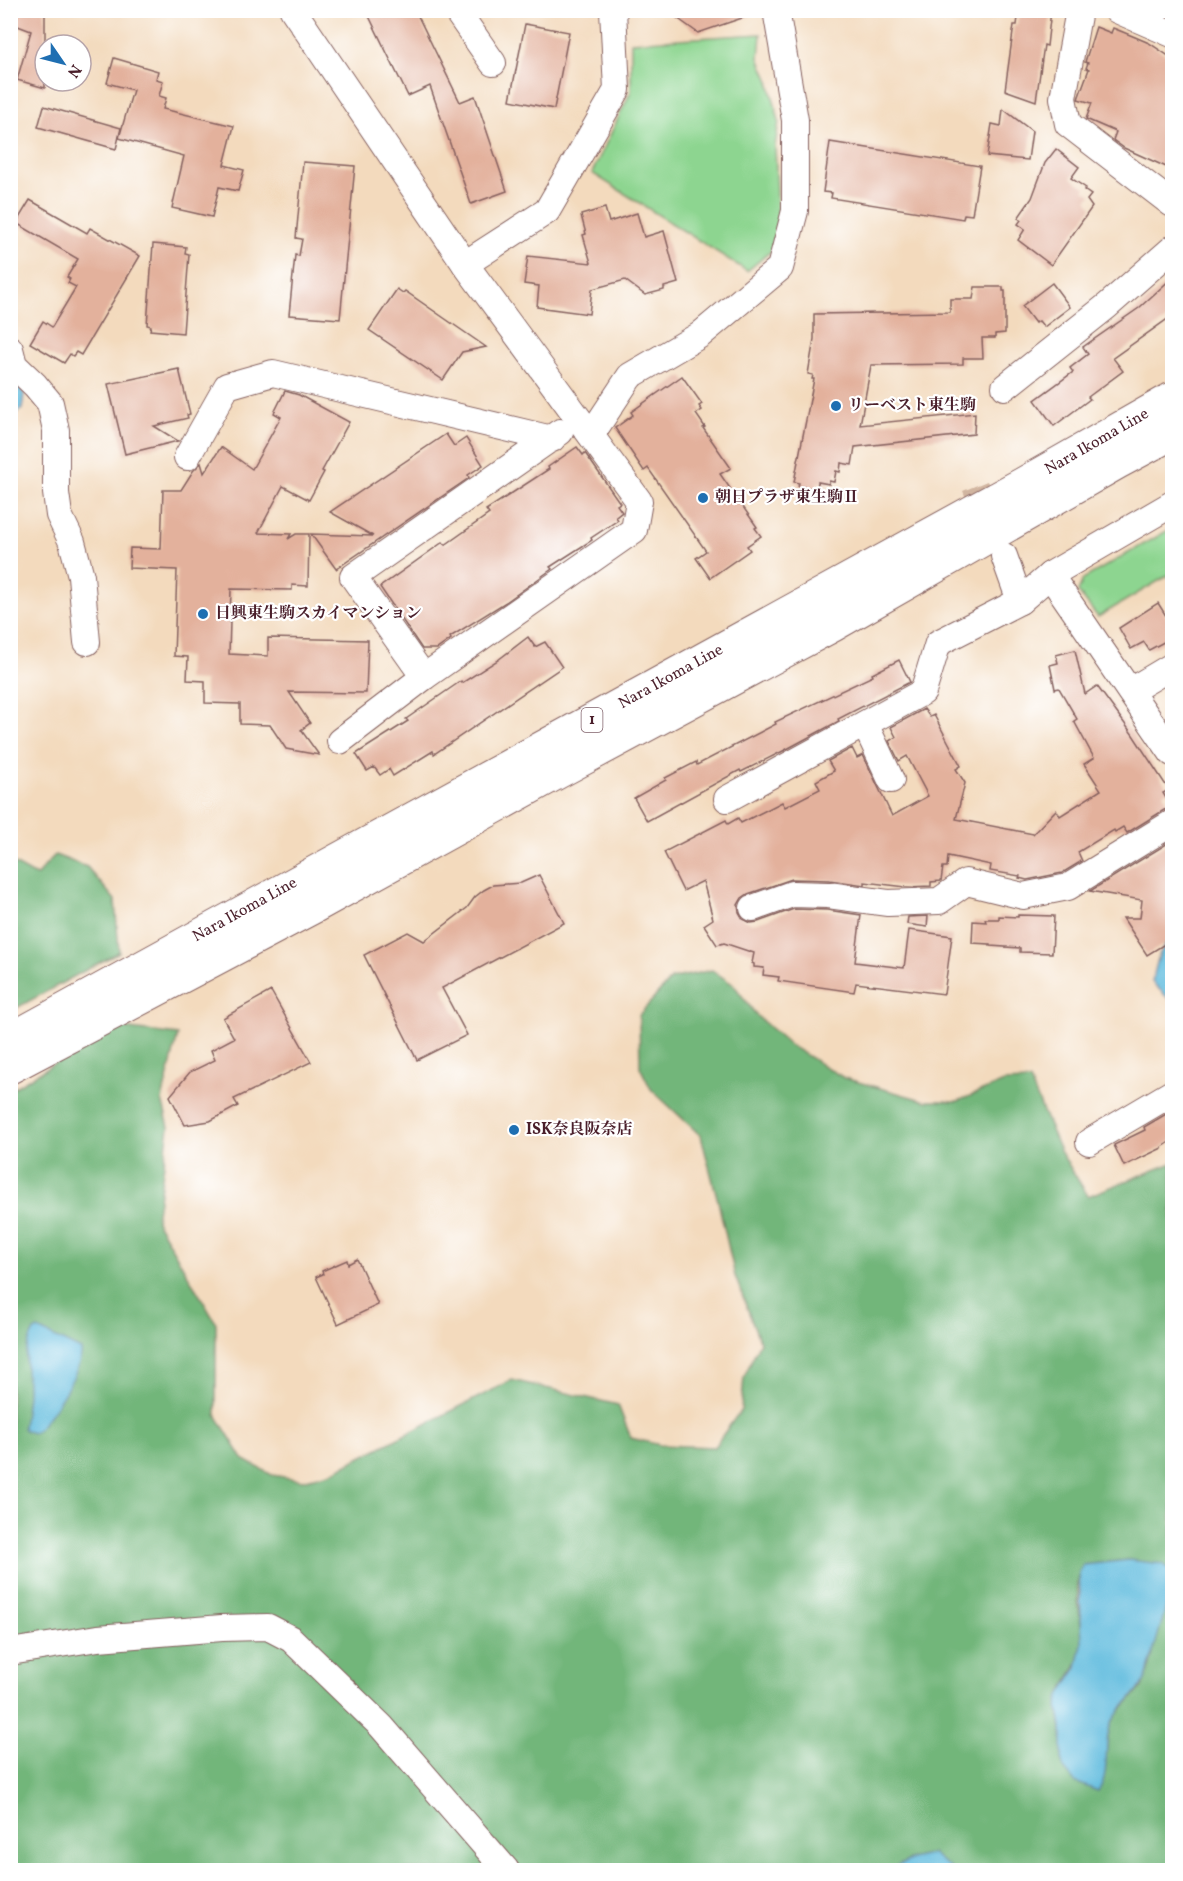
<svg xmlns="http://www.w3.org/2000/svg" width="1183" height="1881" font-family="Vollkorn,'Noto Serif JP',serif">
<style>
.green{fill:#8dd590;stroke:#6c7a5e;stroke-width:1.5}
.forest{fill:#72b67a;stroke:#5e6a52;stroke-width:1.5}
.water{fill:#60bcde;stroke:#556e84;stroke-width:1.5}
.building{fill:#e3b19c}
.lines{fill:none;stroke-linecap:round;stroke-linejoin:round}
.street-tunnel{stroke:#d1b5a0;stroke-width:26;stroke-dasharray:26 13;stroke-linecap:butt}
.street-casing{stroke:#85605e;stroke-width:28}
.primary-casing{stroke:#85605e;stroke-width:35}
.street{stroke:#fff;stroke-width:26}
.primary{stroke:#fff;stroke-width:33}
.poi-dot{fill:#1f6fb2;stroke:#fff;stroke-width:2}
.labels{text-anchor:middle;dominant-baseline:central;stroke-width:4.5;stroke-linejoin:round;paint-order:stroke}
.shield{fill:#fff;stroke:#80626b;stroke-width:1.5}
.shield-label{font-size:15px;font-weight:bold;fill:#4a1f2b}
.poi-label{font-size:16px;font-weight:bold;fill:#4a1f2b;stroke:#fff;text-anchor:start}
.street-label{font-size:16px;fill:#4a1f2b;stroke:#fff}
</style>
<rect width="100%" height="100%" fill="#fff"/>
<filter id="ink" filterUnits="userSpaceOnUse"><feTurbulence type="fractalNoise" baseFrequency=".0167" numOctaves="2"/><feDisplacementMap in="SourceGraphic" scale="12" xChannelSelector="R" yChannelSelector="G"/><feConvolveMatrix kernelMatrix="1 2 1 2 8 2 1 2 1" color-interpolation-filters="sRGB"/></filter>
<filter id="wash" filterUnits="userSpaceOnUse"><feTurbulence type="fractalNoise" baseFrequency=".008" numOctaves="4" result="noise"/><feDisplacementMap in="SourceGraphic" scale="24" xChannelSelector="R" yChannelSelector="G"/><feGaussianBlur stdDeviation="1.35" result="paint"/><feColorMatrix in="noise" values="0 0 0 0 0 0 0 0 0 0 0 0 0 0 0 0 0 1.4 0 .05"/><feComposite in="paint" operator="in"/></filter>
<g filter="url(#wash)">
<rect width="100%" height="100%" fill="#f3dabd"/>
<g class="green">
<path d="M761 34 759 58 769 81 779 121 775 146 778 218 771 251 747 271 592 173 631 91V42Z"/>
<path d="M1172 528V573L1098 617 1078 592 1083 579Z"/>
</g>
<g class="forest">
<path d="M55 855 87 867 115 900 119 952 11 1011V862L36 876Z"/>
<path d="M712 970 734 985 757 1016 791 1046 844 1078 926 1101H958L1004 1082 1030 1081 1060 1151 1088 1196 1172 1163V1573V1571L1129 1560 1083 1565C1071 1587 1083 1619 1082 1643 1082 1664 1068 1676 1061 1694 1056 1706 1061 1718 1062 1730 1063 1741 1062 1752 1062 1763L1104 1772 1109 1729 1116 1715 1142 1687 1149 1669 1172 1577V1870H952L933 1854 915 1858 888 1870H11L10 1090 114 1027 178 1035 162 1100 169 1127 156 1221 216 1323V1415L243 1459 272 1475 302 1480 330 1473 512 1380 618 1405 631 1438 660 1445 714 1447 741 1410 744 1377 760 1342 735 1276 718 1201 701 1136 651 1089 640 1067 639 1015 671 979Z"/>
</g>
<g class="water">
<path d="M10 374 24 394 22 409 11 417Z"/>
<path d="M1172 934V1002L1152 982 1159 955Z"/>
<path d="M38 1329 81 1350C84 1367 48 1423 33 1433L26 1431 23 1428C24 1414 28 1399 27 1385 26 1361 22 1354 34 1331Z"/>
<path d="M1129 1560 1163 1564 1172 1571 1171 1589 1146 1678C1137 1697 1117 1707 1110 1727 1103 1746 1111 1774 1098 1791L1075 1782 1064 1769 1062 1763V1727L1058 1706 1060 1695 1077 1667 1082 1644 1079 1572 1083 1565Z"/>
<path d="M933 1854 952 1870H888L915 1858Z"/>
</g>
<g id="blocks">
<g class="building">
<path d="M10 10H45V88L17 80 31 31 10 23Z"/>
<path d="M366 10H415L460 102 475 96 507 191 471 204 430 86 408 96Z"/>
<path d="M666 10H753L754 14 698 33Z"/>
<path d="M1019 10H1051L1047 46 1044 45 1036 101 1005 90 1014 25H1017Z"/>
<path d="M525 24 569 32 554 109 510 100Z"/>
<path d="M1096 27 1111 33 1113 28 1135 37 1149 43 1173 59V170L1124 148 1113 140 1116 132 1086 119 1092 103 1078 99 1089 69 1086 68 1088 63 1085 62Z"/>
<path d="M114 58 158 71 156 79 163 81 159 96 166 98 163 109 234 126 224 165 244 170 238 191 219 187 212 217 172 208 184 156 119 138 133 90 107 83Z"/>
<path d="M44 106 121 128 116 149 38 127Z"/>
<path d="M1003 109 1032 131 1028 160 987 156 992 124 1001 126Z"/>
<path d="M830 142 980 166 972 215 964 214 963 219 831 198 832 193 823 192Z"/>
<path d="M1056 149 1079 167 1071 178 1086 188 1084 190 1091 195 1087 200 1092 207 1051 265 1018 240 1025 229 1018 224 1021 220 1018 218 1032 198 1045 163Z"/>
<path d="M303 162 355 166 340 319 289 315 295 255 299 256 302 239 296 238Z"/>
<path d="M30 200 87 233 90 228 140 256 81 355 76 352 73 356 70 354 64 363 30 343 43 321 52 327 76 287 68 283 70 279 67 277 78 259 16 223Z"/>
<path d="M605 208 609 222 637 213 644 237 664 231 678 283 664 287V290L645 295 625 280 592 289 589 314 537 307 539 286 524 284 528 256 591 263 583 235 586 234 581 215Z"/>
<path d="M153 244 186 247 185 253 189 254 183 333 150 330 151 326 147 325Z"/>
<path d="M1173 277V315L1113 358 1123 371 1088 397 1090 399 1054 426 1035 400 1073 372 1070 368 1088 354 1083 347 1139 308Z"/>
<path d="M1052 283 1070 307 1044 327 1039 321 1035 323 1022 306Z"/>
<path d="M975 287H1003V291H1005V333L995 334V338H982L983 358H963V364L871 365 860 425 975 413 974 434 855 447 852 465 841 463 840 472 836 471 834 482 829 481V484L818 482 817 489 798 486 799 483 794 482 814 379H812L813 375 808 374 814 339V314L950 312V299H973Z"/>
<path d="M397 289 403 293 405 291 486 347 462 352 443 380 369 330Z"/>
<path d="M179 369 190 414 187 415 188 418 154 426 178 441 125 454 108 384Z"/>
<path d="M682 376 702 404 699 406 702 410 696 414 705 427 703 428 731 468 720 474 757 527 755 528 761 536 747 546 750 550 710 578 696 558 706 551 648 468 644 471 615 428 633 415 631 412Z"/>
<path d="M285 391 299 395 349 422 322 471 324 472 309 500 283 486 258 533 291 534 288 539 296 534H309L308 586 292 585V590L231 589 229 654 268 656V638L368 640 366 693 289 692 310 723 301 730 319 755 286 749 270 725 240 724V704L205 703V681L187 680 188 657 174 656 177 570 129 568 130 548 161 549 163 490H181L193 471 201 463 204 473 221 447 252 469 281 417 274 413Z"/>
<path d="M446 434 454 446 466 438 483 465 468 475 469 478 336 569 311 534 373 536 330 512Z"/>
<path d="M577 447 583 455 585 453 620 503 617 505 622 512 616 517 618 520 591 538 592 540 550 567 552 569 506 602 450 637 451 639 437 649H422L380 587 443 542 445 545 489 514 486 510 549 469 548 467Z"/>
<path d="M1158 603 1173 627V637L1149 650 1144 642 1131 649 1119 628Z"/>
<path d="M528 637 535 647 545 642 562 667 434 754 433 751 393 776 389 769 380 775 374 767 367 771 356 754 408 721 406 719 461 681 462 683 498 660Z"/>
<path d="M1075 650 1085 694 1097 686 1133 735 1169 790 1163 793 1172 808 1164 810 1127 833 1123 827 1115 832 1114 830 1078 852 1082 861 1062 873 1027 880 1019 878 1020 876 990 871 991 865 948 856 947 867H943L941 881 931 882V886L906 887 865 882V885L829 880 792 879 748 894 742 898 738 905 739 912 743 919 751 923 758 922 794 909 827 910 861 915 855 962 904 968 909 930 952 936 944 994 856 983 854 992 778 981 779 977 763 975 764 968 754 967V964L752 963 754 953 724 943 717 945 704 925 713 919 703 881 683 891 664 852 726 820 728 824 738 818 741 823 782 802 785 807 820 789 816 781 834 771 828 761 852 748 857 758 863 755 892 816 928 796 907 756 899 761 889 741 896 737 891 727 924 709 930 717 934 715 961 766 956 769 965 783 956 819 1033 834 1056 810 1060 816 1101 790 1084 764 1094 758 1074 721 1077 719 1059 688 1055 689 1050 665 1058 663 1056 655Z"/>
<path d="M899 660 910 682 838 719 839 721 785 750 741 772 740 770 647 821 634 798 666 780 665 778 696 762 697 765 776 724 775 722 873 676 872 674Z"/>
<path d="M1173 840V939L1147 955 1123 918H1140L1142 900 1090 891Z"/>
<path d="M539 875 564 923 442 988 467 1035 417 1060 364 955 408 932 424 941 467 908 475 897 484 890 493 885 521 883Z"/>
<path d="M1018 915 1054 916 1052 953 1020 952V948L990 946V944L972 943 973 921 986 922 985 919H999V916L1018 917Z"/>
<path d="M928 916 927 927 907 924 908 917Z"/>
<path d="M271 991 311 1062 234 1099 238 1106 210 1121 185 1125 170 1096 190 1072 215 1060 211 1050 234 1038 223 1018Z"/>
<path d="M1173 1110V1140L1162 1147V1148L1124 1166 1114 1145 1145 1130 1144 1127Z"/>
<path d="M357 1259 378 1305 338 1324 316 1277 323 1274 322 1271 347 1260 348 1264Z"/>
</g>
</g>
</g>
<g filter="url(#ink)">
<use href="#blocks" fill-opacity="0" stroke="#85605e" stroke-width="1.5"/>
<g class="lines">
<path class="street-tunnel" d="M975 486 990 522"/>
<defs>
<g id="street">
<path d="M293 10 465 264 639 501 634 530 424 677 340 741"/>
<path d="M456 10 493 63"/>
<path d="M1079 10 1063 98 1068 124 1172 204"/>
<path d="M1117 10 1172 34"/>
<path d="M465 264 547 211 617 90 613 10"/>
<path d="M10 349 14 365 35 385 50 403 56 430V493L59 515 72 542 81 576 87 642"/>
<path d="M1005 387 1107 306 1172 249"/>
<path d="M591 435 630 376 700 335 780 268 795 211V120L776 10"/>
<path d="M187 457 227 386 273 373 552 439"/>
<path d="M1004 556 1020 601"/>
<path d="M1050 575 1172 753"/>
<path d="M424 677 353 577 560 432"/>
<path d="M1130 691 1172 666"/>
<path d="M865 724 891 780"/>
<path d="M727 799 923 692 938 643 1020 601 1050 575 1172 504"/>
<path d="M753 908 792 894 828 895 888 903 939 901 966 882 1023 896 1068 887 1172 823"/>
<path d="M1089 1142 1172 1093"/>
<path d="M10 1652 98 1638 222 1628 268 1627 291 1639 381 1726 506 1870"/>
</g>
<g id="primary">
<path d="M10 1040 1023 484 1172 399"/>
<path d="M10 1067 315 906 558 772 833 625 1118 462 1172 433"/>
</g>
</defs>
<use href="#street" class="street-casing"/>
<use href="#primary" class="primary-casing"/>
<use href="#street" class="street"/>
<use href="#primary" class="primary"/>
</g>
</g>
<g class="poi-dot">
<circle cx="836" cy="406" r="6"/>
<circle cx="703" cy="498" r="6"/>
<circle cx="203" cy="614" r="6"/>
<circle cx="514" cy="1130" r="6"/>
</g>
<g class="labels">
<rect class="shield" x="581.5" y="708" width="21" height="24" rx="4.5"/>
<g class="shield-label">
<text x="592" y="720">1</text>
</g>
<g class="poi-label">
<text x="848" y="406">リーベスト東生駒</text>
<text x="715" y="498">朝日プラザ東生駒Ⅱ</text>
<text x="215" y="614">日興東生駒スカイマンション</text>
<text x="526" y="1130">ISK奈良阪奈店</text>
</g>
<g class="street-label">
<text transform="translate(1097 442) rotate(-30)">Nara Ikoma Line</text>
<text transform="translate(671 677) rotate(-29)">Nara Ikoma Line</text>
<text transform="translate(245 910) rotate(-29)">Nara Ikoma Line</text>
</g>
</g>
<rect width="1183" height="1881" fill="none" stroke="#fff" stroke-width="36"/>
<g transform="translate(63 63) rotate(125)"><circle r="28" fill="#ffffff" stroke="#b7a5aa" stroke-width="1.5"/>
<path d="M0-4.5L10 22L0 15L-10 22Z" fill="#1f6fb2"/>
<text y="-9" font-size="16" font-weight="bold" text-anchor="middle" fill="#4a1f2b">N</text>
</g>
</svg>
